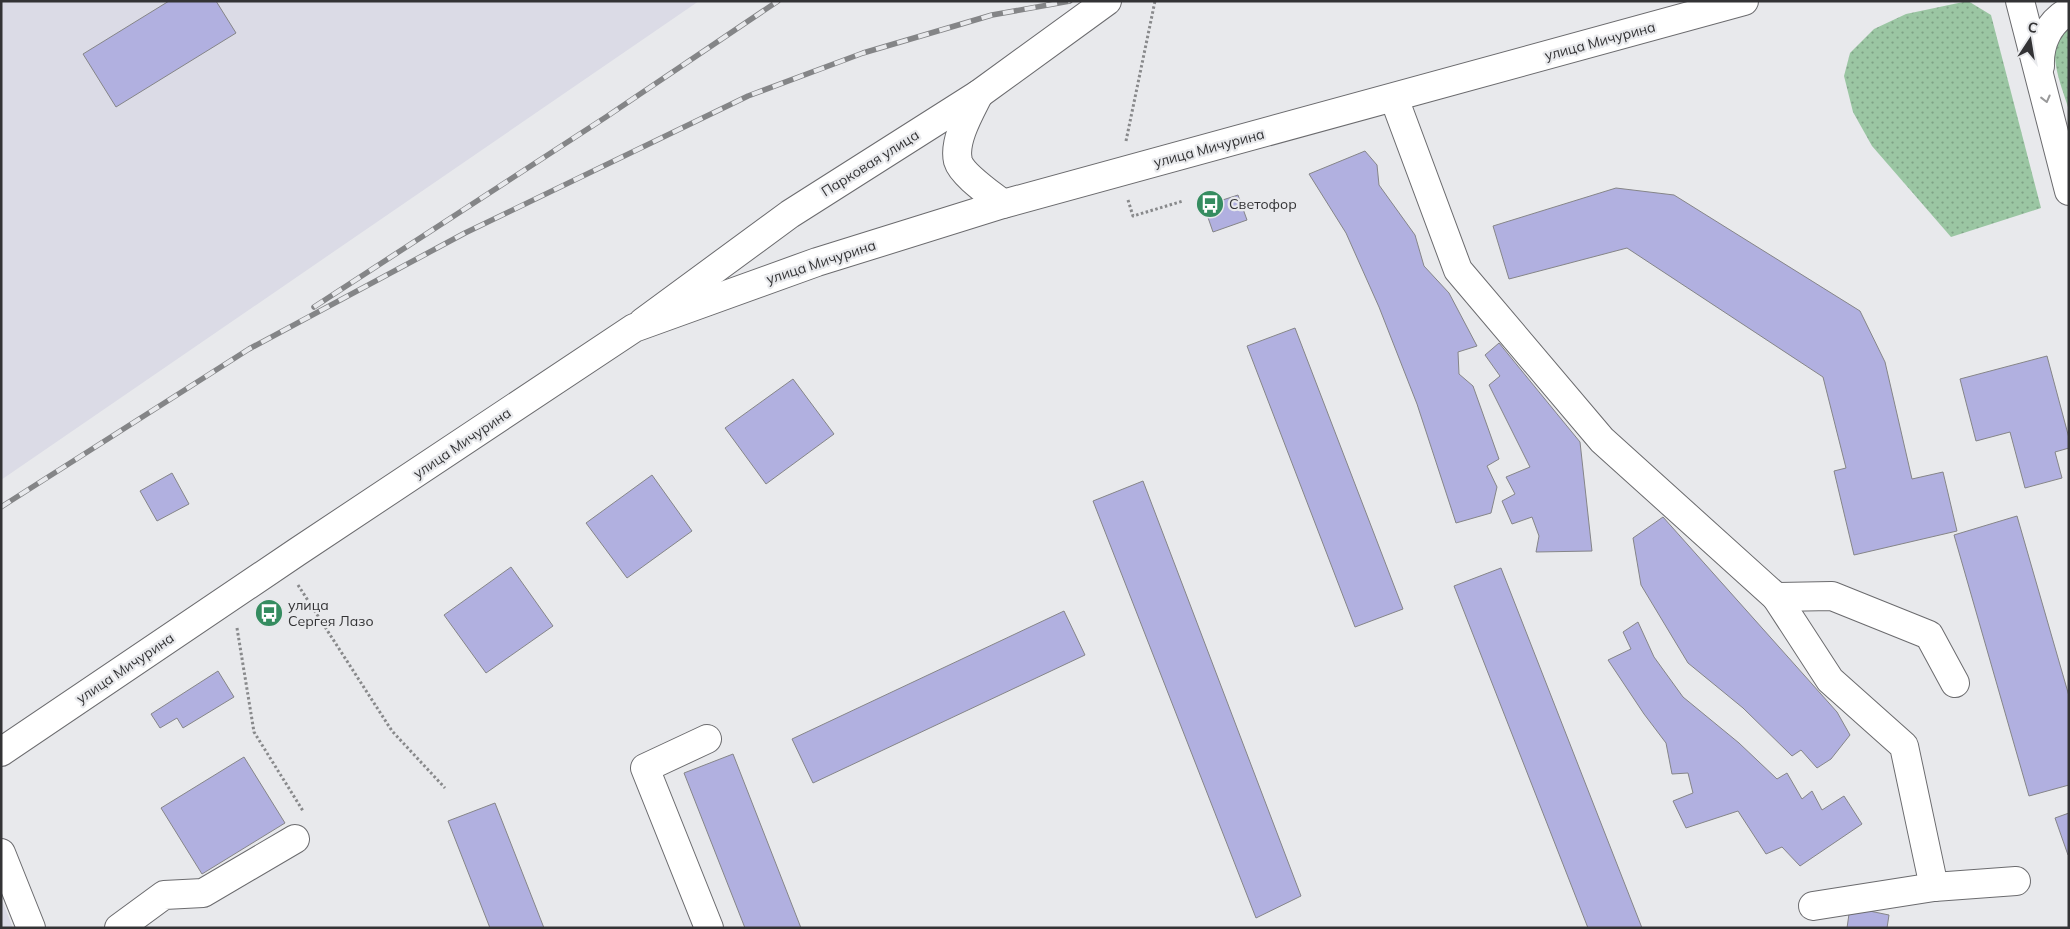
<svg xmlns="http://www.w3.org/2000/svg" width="2070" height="929" font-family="Mulish,sans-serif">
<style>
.built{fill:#dbdbe6}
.green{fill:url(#green-dots)}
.building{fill:#b1b0e0;stroke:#858588}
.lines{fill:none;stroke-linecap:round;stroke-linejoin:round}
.minor-casing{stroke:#6b6b6e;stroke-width:30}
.major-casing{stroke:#6b6b6e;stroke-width:30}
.path{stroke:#88898b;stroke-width:3;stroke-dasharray:2.5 2.5;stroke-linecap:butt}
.minor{stroke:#fff;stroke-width:28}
.major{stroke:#fff;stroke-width:28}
.rail-casing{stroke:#848587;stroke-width:5.5}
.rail{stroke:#e8e9ec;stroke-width:4;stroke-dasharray:11;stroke-linecap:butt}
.oneway{stroke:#99999a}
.labels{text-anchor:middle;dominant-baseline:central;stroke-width:4.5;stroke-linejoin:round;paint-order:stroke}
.street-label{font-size:14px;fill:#333335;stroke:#e8e9ec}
.poi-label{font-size:14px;fill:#333335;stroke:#e8e9ec;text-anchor:start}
</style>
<defs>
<pattern id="green-dots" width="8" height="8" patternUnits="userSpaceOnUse" patternTransform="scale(1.25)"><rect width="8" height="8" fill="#9bc6a3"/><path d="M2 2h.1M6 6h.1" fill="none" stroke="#7fa186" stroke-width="1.8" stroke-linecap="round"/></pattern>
</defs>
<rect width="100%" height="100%" fill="#e8e9ec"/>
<g class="built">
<path d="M1 1H699L1 480Z"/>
<path d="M1 898 13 928H1Z"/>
</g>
<g class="green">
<path d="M1968 1 1991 15 2041 208 1951 237 1872 146 1853 112 1844 76 1850 53 1874 29 1906 14Z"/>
<path d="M2069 24V110C2063 90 2050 61 2057 41 2060 35 2065 29 2069 24Z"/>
</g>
<g class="building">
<path d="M169 1H216L236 33 116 107 83 54Z"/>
<path d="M1365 151 1377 165 1379 185 1415 235 1424 266 1449 293 1477 346 1458 352 1459 374 1473 386 1499 459 1487 466 1497 487 1491 513 1456 523 1417 404 1379 307 1346 233 1309 174Z"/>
<path d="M1616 188 1674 195 1860 311 1885 362 1912 479 1943 472 1957 531 1854 555 1834 471 1846 468 1823 377 1627 248 1509 279 1493 226Z"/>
<path d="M1238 195 1247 220 1213 232 1204 206Z"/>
<path d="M1295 328 1403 609 1355 627 1247 346Z"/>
<path d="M1499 343 1580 442 1592 551 1536 552 1539 536 1532 517 1512 524 1502 501 1515 494 1506 477 1530 467 1489 385 1500 376 1485 355Z"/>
<path d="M2047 356 2069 438V448L2055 452 2062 478 2025 488 2010 432 1976 441 1960 379Z"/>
<path d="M793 379 834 434 766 484 725 428Z"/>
<path d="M172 473 189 504 157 521 140 491Z"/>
<path d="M652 475 692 531 627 578 586 523Z"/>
<path d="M1143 481 1301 896 1256 918 1093 501Z"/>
<path d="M2017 516 2069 696V785L2029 796 1954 535Z"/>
<path d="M1663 517 1837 712 1850 735 1831 759 1817 768 1801 750 1792 756 1743 708 1688 663 1641 585 1633 538Z"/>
<path d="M511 567 553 626 486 673 444 615Z"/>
<path d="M1501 568 1642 928H1588L1454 586Z"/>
<path d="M1064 611 1085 655 813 783 792 739Z"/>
<path d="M1638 622 1654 657 1683 697 1739 743 1777 779 1787 773 1802 799 1812 791 1822 810 1844 796 1862 824 1800 866 1782 847 1766 854 1738 811 1686 828 1673 801 1693 793 1688 773 1672 774 1666 743 1644 714 1608 660 1631 649 1623 632Z"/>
<path d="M218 671 234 697 183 728 177 718 160 728 151 714Z"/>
<path d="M733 754 801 928H745L684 773Z"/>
<path d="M244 757 285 823 202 874 161 808Z"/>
<path d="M495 803 544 928H490L448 821Z"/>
<path d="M2069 813V855H2068L2055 818Z"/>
<path d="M1850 907 1889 915 1887 928H1847Z"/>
</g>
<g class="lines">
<defs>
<g id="minor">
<path d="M2020 1 2069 191"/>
<path d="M2040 66C2039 43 2049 22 2069 11"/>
<path d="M979 94C970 112 953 141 958 161 962 175 992 195 1003 204"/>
<path d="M1394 98 1458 270 1602 440 1776 597 1832 596 1929 635 1955 683"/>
<path d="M643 322 790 214 979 94 1107 1"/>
<path d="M1776 597 1830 680 1904 746 1934 887"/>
<path d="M707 739 645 768 709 928"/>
<path d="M1 853 31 928"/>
<path d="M1813 906 1934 887 2016 881"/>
<path d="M119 928 164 895 203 893 295 839"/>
</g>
<path id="major" d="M1 752 297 552 634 328 817 262 1003 204 1744 1"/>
</defs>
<use href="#minor" class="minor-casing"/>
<use href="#major" class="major-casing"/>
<g class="path">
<path d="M1126 141 1155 1"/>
<path d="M1128 200 1133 216 1183 201"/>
<path d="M298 585 392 731 445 788"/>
<path d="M237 628 254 732 303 811"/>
</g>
<use href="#minor" class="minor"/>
<use href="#major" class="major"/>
<defs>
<g id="rail">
<path d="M314 307 606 117 778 1"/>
<path d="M1 507 249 349 465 233 748 96 863 53 992 15 1070 1"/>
</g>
</defs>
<use href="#rail" class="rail-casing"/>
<use href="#rail" class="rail"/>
</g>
<defs><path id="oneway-chevron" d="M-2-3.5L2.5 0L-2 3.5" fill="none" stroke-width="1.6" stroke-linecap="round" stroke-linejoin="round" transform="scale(1.25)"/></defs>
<use class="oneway" href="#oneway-chevron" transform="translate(2046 99) rotate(76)"/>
<defs>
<symbol id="bus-disc" viewBox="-11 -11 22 22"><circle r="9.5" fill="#358c60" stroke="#e8e9ec"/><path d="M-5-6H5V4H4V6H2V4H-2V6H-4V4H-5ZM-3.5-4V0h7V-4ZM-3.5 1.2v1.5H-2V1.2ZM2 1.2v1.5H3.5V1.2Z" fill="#fff"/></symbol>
</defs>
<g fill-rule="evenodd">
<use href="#bus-disc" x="1194" y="188" width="32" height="32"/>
<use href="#bus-disc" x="253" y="597" width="32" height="32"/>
</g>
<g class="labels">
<g class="street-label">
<text transform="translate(1600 41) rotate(-15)">улица Мичурина</text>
<text transform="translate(1209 148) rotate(-15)">улица Мичурина</text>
<text transform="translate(870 163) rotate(-32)">Парковая улица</text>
<text transform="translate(821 262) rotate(-18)">улица Мичурина</text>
<text transform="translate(462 443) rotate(-34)">улица Мичурина</text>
<text transform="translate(125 668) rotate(-34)">улица Мичурина</text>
</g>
<g class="poi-label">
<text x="1229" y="204">Светофор</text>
<text x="288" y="605">улица<tspan x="288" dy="16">Сергея Лазо</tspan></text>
</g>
</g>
<rect width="2070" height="929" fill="none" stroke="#333335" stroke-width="5"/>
<g transform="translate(2030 40) rotate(12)" stroke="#e8e9ec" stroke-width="4" paint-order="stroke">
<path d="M0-4L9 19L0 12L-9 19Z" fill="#333335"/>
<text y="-8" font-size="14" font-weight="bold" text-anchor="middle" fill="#333335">С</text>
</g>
</svg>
